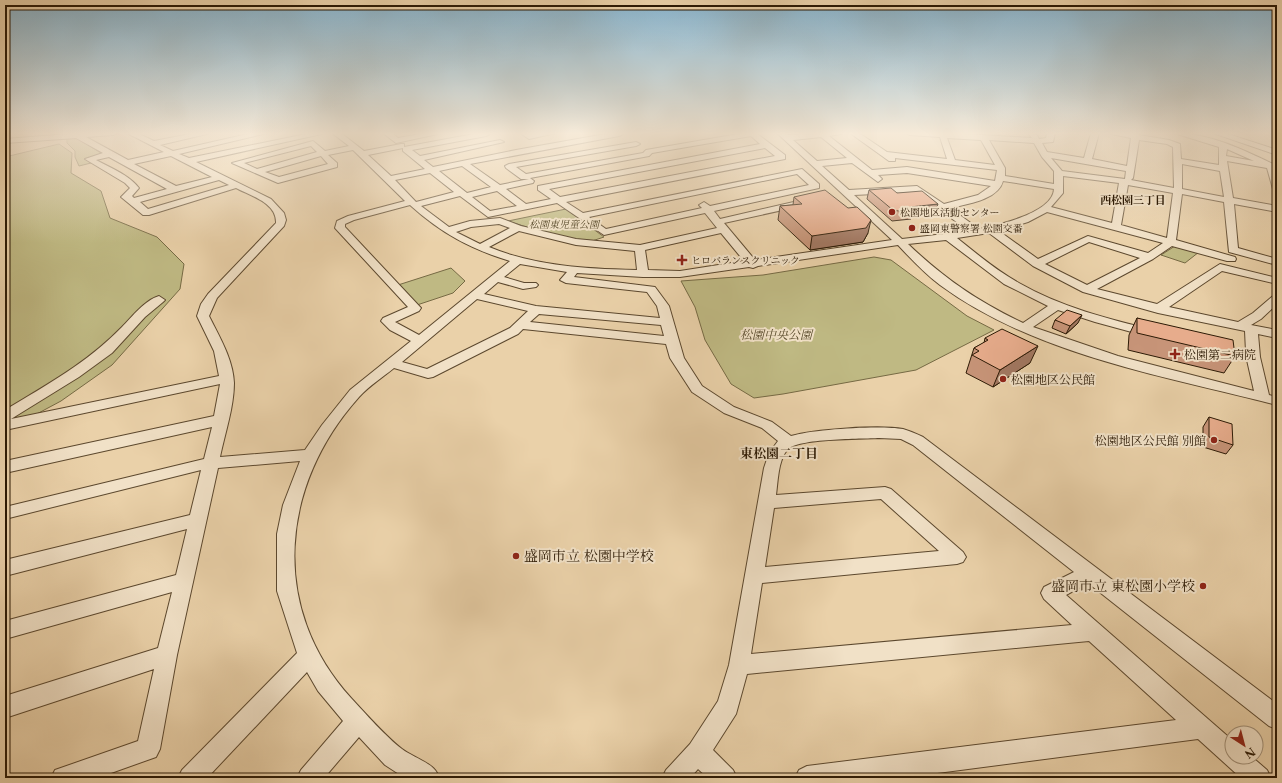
<svg xmlns="http://www.w3.org/2000/svg" width="1282" height="783" font-family="'Libre Caslon Text','Noto Serif JP',serif">
<style>
.green{fill:#bfb983;stroke:#766a44}
.lines{fill:none;stroke-linecap:round;stroke-linejoin:round}
.minor-casing{stroke:#5c482e;stroke-width:2}
.minor{fill:#f1e1c7;fill-rule:evenodd}
.wall{fill:#c79478;stroke:#2c1a05}
.shaded-wall{fill:#a27862;stroke:#2c1a05}
.building{fill:#e7ac8c;stroke:#2c1a05}
.poi-dot{fill:#8f2418;stroke:#f1e1c7;stroke-width:1.5}
.labels{text-anchor:middle;dominant-baseline:central;stroke-width:4;stroke-linejoin:round;paint-order:stroke}
.far-poi-label{font-size:10px;fill:#2c1a05;stroke:#f1e1c7;text-anchor:start}
.far-park-label{font-size:10px;font-style:italic;fill:#584a2b;stroke:#f1e1c7}
.far-neighbourhood-label{font-size:11px;font-weight:bold;fill:#2c1a05;stroke:#f1e1c7}
.park-label{font-size:12px;font-style:italic;fill:#584a2b;stroke:#f1e1c7}
.poi-label{font-size:12px;fill:#2c1a05;stroke:#f1e1c7;text-anchor:start}
.neighbourhood-label{font-size:13px;font-weight:bold;fill:#2c1a05;stroke:#f1e1c7}
.near-poi-label{font-size:14px;fill:#2c1a05;stroke:#f1e1c7;text-anchor:start}
</style>
<rect width="100%" height="100%" fill="#ead1a9"/>
<filter id="stains"><feTurbulence type="fractalNoise" baseFrequency=".005" numOctaves="4"/><feColorMatrix values="0 0 0 0 .2 0 0 0 0 .09 0 0 0 0 .02 0 0 0 .5 -.17"/></filter>
<radialGradient id="worn" r=".72"><stop offset=".6" stop-color="#630" stop-opacity="0"/><stop offset="1" stop-color="#630" stop-opacity=".3"/></radialGradient>
<g class="green">
<path d="M75 137 104 155 87 160 91 163 79 166 75 157V151L67 143V138Z"/>
<path d="M59 144 72 153 71 173 101 191 110 218 157 237 184 264 180 289 112 365 61 401 5 431V157Z"/>
<path d="M566 209 604 237 589 242 560 238 508 221Z"/>
<path d="M1175 246 1199 252 1185 263 1161 255Z"/>
<path d="M874 257 891 260 967 316 994 330 916 370 783 394 754 398 731 384 705 340 695 307 681 281 763 275Z"/>
<path d="M451 268 465 281 453 293 417 305 398 285Z"/>
</g>
<g class="lines">
<defs>
<g id="minor">
<path d="M81 133H117L113 135 86 137 128 160 164 152 127 133H137L154 141 195 133H211L160 145 173 151 252 133H267L179 154 189 158 311 133H326L196 162 271 199 284 213 286 220 284 226 217 298 209 316C219 336 233 359 234 383 234 407 225 433 220 457L305 450 322 425 350 390 411 341 390 330 381 321 383 318 408 307 335 228 337 221 348 216 405 201 353 150 328 155 337 163V167L278 183 232 163 313 141 325 151 349 146 332 133H341L364 151 401 144H404V147L479 133 490 134 486 136 412 150 420 156 500 140 504 142 424 160 433 167 516 150 611 133 623 134 619 136 470 164 500 185 529 179H521L506 168 505 166 509 164 636 142 640 144 636 146 516 167 526 174 643 153 646 150 744 133H756L785 155V159L566 202 583 213 802 169 819 184V188L714 211 720 219 798 201 801 202V206L724 223 755 260 892 240 777 133H786L788 135 846 133 829 136 872 170 907 167 995 181 997 170 895 158V161H889L850 133H859L887 152 947 159 940 137 910 135 906 133H949L1032 138 1028 133H1036L1039 139 1046 138 1047 133H1055L1053 142 1042 143 1047 152 1084 158 1091 133H1099L1092 159 1127 166 1131 138 1107 133H1140L1139 135 1169 140 1180 144 1181 159 1219 165V147L1174 133C1210 133 1246 151 1277 166V192L1273 189 1267 168 1227 161 1233 198 1277 206V212L1234 204 1238 248 1277 259V265L1229 252 1224 202 1182 194 1176 240 1235 257 1236 259 1235 261H1227L1172 246 1153 259 1097 289 1157 304 1220 264 1277 278V284L1222 271 1169 307 1238 322 1253 313 1273 296 1277 295V304L1261 319 1251 325 1277 330V338L1258 334 1260 357 1269 395 1277 397V405C1165 376 1035 355 940 285 924 273 911 259 898 245L758 266 753 268 749 267 680 277H643L577 273 574 277 655 287 669 306 684 358 702 386 734 407 772 422 791 436C813 429 881 425 903 429 910 431 917 434 923 437L1277 704V729L1269 726 1088 583 1066 595 1232 740V757H1252L1267 770 1271 778H1241L1198 739 899 778H795L799 770 807 766 1176 720 1089 641 747 674 736 714 713 750 733 770 737 778H708L698 769 690 778H662L666 770 690 744 718 701 729 665 764 468 769 453 778 441 762 428 724 413 692 392 670 358 666 344 523 329 518 334 433 377 428 378 394 368C383 377 369 386 359 397 280 485 269 608 351 698 364 712 387 738 402 749 411 756 429 762 435 770 437 772 438 776 439 778H405L385 765 359 737 324 778H297L301 770 343 721 318 691 307 672 207 778H178L182 770 297 653 277 591V534L283 505 300 461 218 468 177 655 160 749 156 757 97 778H51L55 770 138 741 154 669 5 718V696L158 648 172 592 5 639V621L176 575 187 529 5 576V560L190 515 201 470 5 519V507L204 459 212 427 5 473V461L214 416 220 384 5 430V410C48 384 87 363 122 327 132 317 145 300 159 296L165 300 163 302 145 317 112 353 79 377 11 419 219 376 214 351 197 316 201 304 208 294 276 223C277 203 251 196 236 188L149 215H143L121 197 130 188 125 183 85 159 103 153 76 138 5 143V139ZM751 136 760 144 538 186V190L551 199 526 204 506 189 533 183 534 181 530 178 649 156 652 153ZM821 137 847 158 817 161 793 140ZM947 138 981 140 995 165 955 160ZM989 140 1034 143 1042 157 1054 171V184L1005 176V168ZM1139 140 1167 144 1173 147 1174 188 1131 180 1133 178ZM311 146 317 152 257 169 244 163ZM403 148V151L425 169 391 176 368 155ZM765 148 775 156 560 197 549 189ZM1227 149 1254 161 1226 156ZM171 156 212 177 176 186 134 164ZM321 156 328 164 279 177 265 172ZM109 157 167 189 134 198 132 196 139 188C129 175 111 168 96 160ZM1051 158 1126 171 1125 179 1062 171ZM852 163 878 182 882 179 878 175 907 173 991 186 978 195 944 204 917 186 849 190 822 166ZM1182 164 1220 171 1224 197 1182 189ZM462 166 491 187 467 193 439 171ZM430 173 454 192 416 202 395 180ZM797 174 809 185 710 206 704 202 699 205 702 208 606 229 589 217ZM1063 176 1119 183 1112 223 1051 207 1063 193ZM219 180 229 185 148 209 140 202ZM1003 181 1054 189C1053 213 998 225 979 229L950 208C967 204 998 200 1003 181ZM1128 185 1173 193 1167 238 1121 225ZM497 191 517 206 490 211 472 197ZM915 192 969 231 902 239 854 195ZM460 196 488 217 557 203 604 235 705 213 717 228 640 245 576 239 521 226 500 218 470 221 449 227 421 206ZM410 205C441 233 470 249 510 261L419 335 395 322 419 311 421 308 345 227V224L354 220ZM1047 212 1163 243 1148 253 1088 236 1038 259 999 231 1028 222ZM499 224 510 228 480 244 456 232 471 227ZM519 231 576 245 635 251 637 270C588 269 534 266 489 247ZM721 233 744 261 680 271 648 270 645 250ZM989 233 1033 266 1083 292 1158 313 1245 331 1246 352 1217 345 1211 349 1212 352 1247 360 1254 391 1118 356 1033 327 1058 310 1095 322 1150 337 1156 333 1154 330C1108 319 1061 307 1019 283 997 271 977 254 957 238ZM946 240 1004 284 1048 306 1023 323C977 301 945 279 908 244ZM1089 242 1140 258 1087 285 1045 264ZM520 264 567 272 560 280 566 283 647 292 657 306 660 318 536 306 484 294 498 282 523 289 536 287 538 285 536 283H524L504 277ZM477 299 528 311 510 328 427 369 402 362ZM539 314 661 325 664 336 530 322ZM879 438 901 439 913 445 1074 572 1044 587 1041 593 1044 599 1072 625 751 654 762 583 957 564 963 562 966 557 963 552 891 489 885 487 776 495C778 481 778 461 787 450 797 438 862 439 879 438ZM881 499 939 551 765 567 774 508Z"/>
<path d="M383 133H392L398 138 426 133H442L396 143Z"/>
<path d="M520 133H556L529 139Z"/>
<path d="M1213 133H1225L1277 150V155Z"/>
</g>
</defs>
<use href="#minor" class="minor-casing"/>
<use href="#minor" class="minor"/>
</g>
<g class="wall">
<path d="M869 190 897 193 935 213 912 216 911 219 892 221 867 199Z"/>
<path d="M794 197 868 233 863 242 810 250 778 220 780 206 793 205Z"/>
<path d="M1137 318 1235 356 1224 373 1128 350 1129 335Z"/>
<path d="M1055 320 1078 323 1066 334 1052 328Z"/>
<path d="M985 338 1030 363 993 387 966 373 974 348 984 343Z"/>
<path d="M1209 417 1233 445 1226 454 1203 447V427Z"/>
</g>
<g class="shaded-wall">
<path d="M938 204 935 213 912 216 913 210 910 207Z"/>
<path d="M871 220 868 233 863 242 810 250 812 236Z"/>
<path d="M1082 315 1078 323 1066 334 1070 326Z"/>
<path d="M1038 346 1030 363 993 387 1000 370Z"/>
</g>
<g class="building">
<path d="M891 188 897 193 922 191 938 204 910 207 913 210 894 211 869 190Z"/>
<path d="M825 190 848 208 857 207 871 220 866 228 812 236 780 206 802 204 794 197Z"/>
<path d="M1067 310 1082 315 1070 326 1055 320Z"/>
<path d="M1137 318 1233 340 1235 356 1137 333Z"/>
<path d="M1002 329 1038 346 1000 370 972 355 979 351 974 348 988 340 985 338Z"/>
<path d="M1209 417 1232 424 1233 445 1209 437Z"/>
</g>
<linearGradient id="sky" x2="0" y2="1"><stop stop-color="#88b5cf"/><stop offset="0.55" stop-color="#f6ead8"/><stop offset="1" stop-color="#f6ead8" stop-opacity="0"/></linearGradient>
<rect width="1282" height="243" fill="url(#sky)"/>
<g class="poi-dot">
<circle cx="892" cy="212" r="4"/>
<circle cx="912" cy="228" r="4"/>
<path d="M680 254h4v4h4v4h-4v4h-4v-4h-4v-4h4z"/>
<path d="M1173 348h4v4h4v4h-4v4h-4v-4h-4v-4h4z"/>
<circle cx="1003" cy="379" r="4"/>
<circle cx="1214" cy="440" r="4"/>
<circle cx="516" cy="556" r="4"/>
<circle cx="1203" cy="586" r="4"/>
</g>
<g class="labels">
<g class="far-poi-label">
<text x="900" y="212">松園地区活動センター</text>
<text x="920" y="228">盛岡東警察署 松園交番</text>
<text x="691" y="260">ヒロバランスクリニック</text>
</g>
<g class="far-park-label">
<text x="564" y="224">松園東児童公園</text>
</g>
<g class="far-neighbourhood-label">
<text x="1133" y="200">西松園三丁目</text>
</g>
<g class="park-label">
<text x="776" y="334">松園中央公園</text>
</g>
<g class="poi-label">
<text x="1184" y="354">松園第二病院</text>
<text x="1011" y="379">松園地区公民館</text>
<text x="1206" y="440" text-anchor="end">松園地区公民館 別館</text>
</g>
<g class="neighbourhood-label">
<text x="779" y="453">東松園二丁目</text>
</g>
<g class="near-poi-label">
<text x="524" y="556">盛岡市立 松園中学校</text>
<text x="1195" y="586" text-anchor="end">盛岡市立 東松園小学校</text>
</g>
</g>
<rect width="1282" height="783" fill="none" stroke="#ead1a9" stroke-width="20"/>
<rect x="6" y="6" width="1270" height="771" fill="none" stroke="#2c1a05" stroke-width="2"/>
<rect x="10" y="10" width="1262" height="763" fill="none" stroke="#2c1a05"/>
<g transform="translate(1244 745) rotate(144)"><circle r="19" fill="#f1e1c7" stroke="#a29179"/>
<path d="M0-3L7 15L0 10L-7 15Z" fill="#8f2418"/>
<text y="-6" font-size="11" font-weight="bold" text-anchor="middle" fill="#2c1a05">N</text>
</g>
<rect width="100%" height="100%" filter="url(#stains)"/>
<rect width="100%" height="100%" fill="url(#worn)"/>
</svg>
